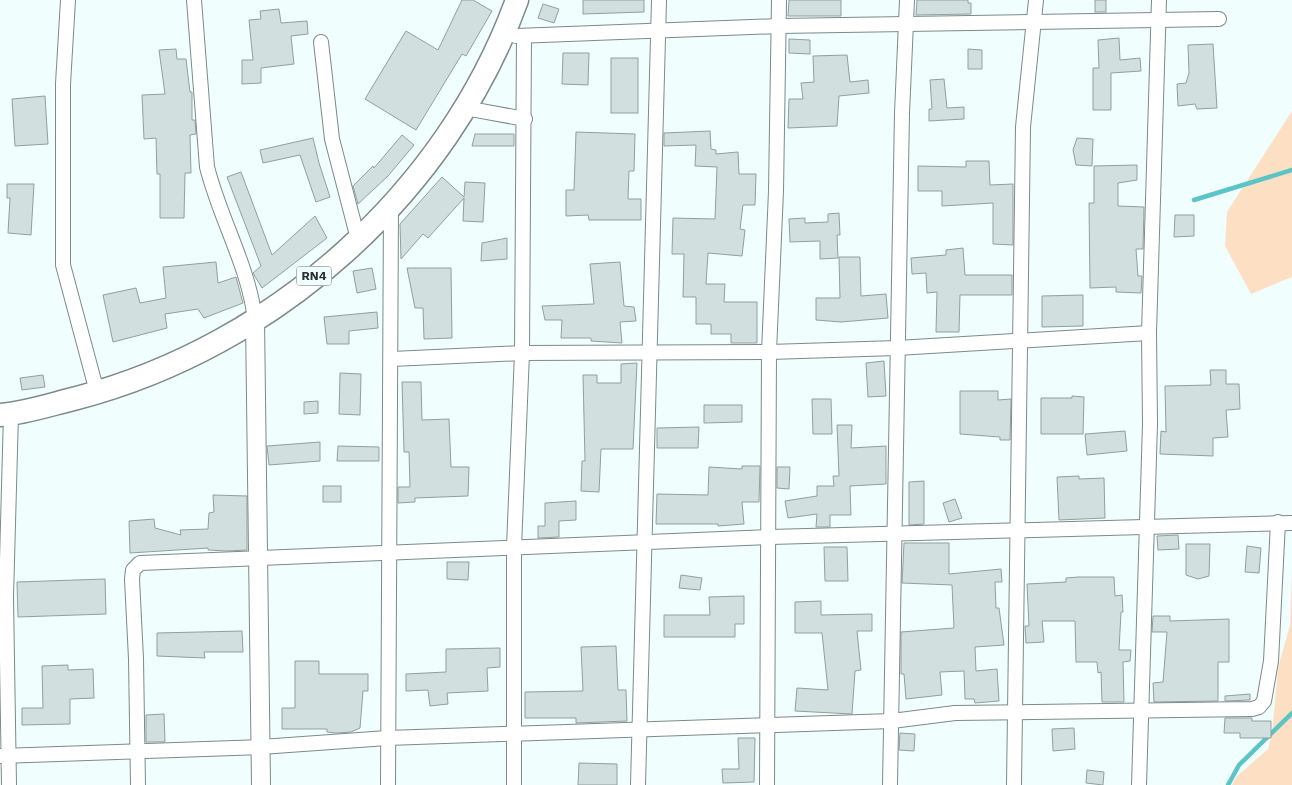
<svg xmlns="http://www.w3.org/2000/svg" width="1292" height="785" font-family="'Work Sans',sans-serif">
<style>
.green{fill:#fddfc4}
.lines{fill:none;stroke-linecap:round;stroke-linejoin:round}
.stream{stroke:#5ac4c6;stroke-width:4.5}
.building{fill:#d2dfdf;stroke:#929f9f}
.minor-casing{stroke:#7d8a8a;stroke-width:16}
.tertiary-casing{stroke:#7d8a8a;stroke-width:20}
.trunk-casing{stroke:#7d8a8a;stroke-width:25}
.minor{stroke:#fff;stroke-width:14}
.tertiary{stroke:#fff;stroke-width:18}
.trunk{stroke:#fff;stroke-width:22}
.labels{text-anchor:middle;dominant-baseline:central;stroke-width:4.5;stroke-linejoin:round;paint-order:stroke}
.shield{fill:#f0fefe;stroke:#656d6d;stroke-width:1}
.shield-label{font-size:12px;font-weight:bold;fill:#2a2f2f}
</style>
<rect width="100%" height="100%" fill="#f0fefe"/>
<g class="green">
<path d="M1292 111V277L1251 294 1225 246 1227 212Z"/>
<path d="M1292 570V785H1232L1236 777 1268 749 1272 734 1278 668 1290 625Z"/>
</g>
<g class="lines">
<g class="stream">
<path d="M1194 200 1292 170"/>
<path d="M1228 785 1239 765 1292 713"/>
</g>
</g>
<g class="building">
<path d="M462 0H473L492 11 466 56 462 54 416 130 365 99 406 31 438 50Z"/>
<path d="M583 0H644V12L583 14Z"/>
<path d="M789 0H841V16H788Z"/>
<path d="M917 0H968V3H971V14L916 15Z"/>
<rect x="1095" y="0" width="11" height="12"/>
<path d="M543 4 559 9 554 23 538 18Z"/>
<path d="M279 9 281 23 307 21 308 34 291 36 294 64 261 68V83L242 84V60H253L249 20 261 19 260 11Z"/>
<path d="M1119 38 1120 60 1140 58 1141 71 1111 73V110H1093V68H1099L1098 40Z"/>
<path d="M789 39 810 40V54L789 53Z"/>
<path d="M1213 44 1217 108 1197 109 1195 104 1178 106 1177 84 1186 83 1189 73 1188 45Z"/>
<path d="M176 49 177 59H186L190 92H192V120H195L196 134 190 135 191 173H185L184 218H160V174H157L156 138 144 139 142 95 165 94 159 50Z"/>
<path d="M968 49 982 50V69H968Z"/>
<path d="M563 53H589L588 85 562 84Z"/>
<path d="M847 55 850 82 868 80 869 93 839 96 837 126 788 128 789 99H803L801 83 814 82 813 56Z"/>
<rect x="611" y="58" width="27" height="55"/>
<path d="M944 79 947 108 964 107V119L929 121V109H932L930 80Z"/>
<path d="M45 96 48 144 15 146 12 99Z"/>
<path d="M710 131 711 149 716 150V154L738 152 739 174H756L755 205H743L740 229 745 230 742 256 708 253 706 284H725L724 302H757V343H731V334H711V324H696V297H683L684 254H672L673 218 715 219 717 167 695 166 696 145 664 146V133Z"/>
<path d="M576 132 635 134 634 171H629L628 199H641V220H589L588 215 566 216V190H574Z"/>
<path d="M475 134H514V146H472Z"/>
<path d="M402 135 414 145 388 176 358 204 353 186 373 166 374 168Z"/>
<path d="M313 138 319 163 330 197 316 202 300 155 263 163 260 150Z"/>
<path d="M1077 138 1093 139 1092 166 1076 165 1073 150Z"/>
<path d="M966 161H989L990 185 1013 184V245L993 244V203L942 206V191H918V166L966 167Z"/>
<path d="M1137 165V180L1118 183V206L1144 207 1143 249H1136L1138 276H1142L1141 293 1116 292V287L1090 288 1089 203H1094V166Z"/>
<path d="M241 172 272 255 315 216 327 238 262 288 253 273 261 266 227 177Z"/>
<path d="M442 177 464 197 465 182 485 183 483 222 463 221 464 198 428 238 423 234 401 259 400 224Z"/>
<path d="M7 184H34L31 235 8 233 10 198H7Z"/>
<path d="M839 213 840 235H837L838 258 820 259V241L790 242 789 219 805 218V223L828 222V214Z"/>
<path d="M1175 215H1194V236L1174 237Z"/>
<path d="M507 238V259L481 261 482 243Z"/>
<path d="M963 248 965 275H1012V295H960L959 332H936L937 292 927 293 926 273 912 274 911 258 946 255V250Z"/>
<path d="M839 257H860L861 296 886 294 888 318 841 322 816 320V298H840Z"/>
<path d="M216 262 218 283 236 277 243 303 204 318 198 309 165 314 167 328 113 342 103 295 136 288 140 303 166 298 163 267Z"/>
<path d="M620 262 624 306 634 307 636 321 620 322 622 343 591 341V338H561L562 320H545L542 306 594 304 590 264Z"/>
<path d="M372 268 376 289 357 293 353 271Z"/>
<path d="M407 268H451L452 338 424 339 423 308H415Z"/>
<path d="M1083 295V326L1042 327V296Z"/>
<path d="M377 312 378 328 349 331V344H327L324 317Z"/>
<path d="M884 361 886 396 868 397 866 363Z"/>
<path d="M637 363 633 449H601L599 492 581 491 582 461H585L583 375H597V383H621V364Z"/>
<path d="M1210 370H1226V384H1239L1240 409 1226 410 1228 437 1213 438V456L1160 454 1161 431 1166 432 1165 386 1211 385Z"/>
<path d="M340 373 361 374 360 415 339 414Z"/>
<path d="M43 375 45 387 22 390 20 378Z"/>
<path d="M402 382H421L422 420 449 419 451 467H469L468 496 415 498V502L398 503V487H410L409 452H404Z"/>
<path d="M960 391H998V400L1011 399 1010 440H1000V437L960 434Z"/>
<path d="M1072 396 1084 397 1083 434H1041V398H1072Z"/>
<path d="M812 399H831L832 434H813Z"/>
<path d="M318 401V413L304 414V402Z"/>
<path d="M704 405H742V422L704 423Z"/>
<path d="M837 425H852L851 448 886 446V484L850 486 851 515H830V527H816L817 514 788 518 785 501 817 496V486H834L833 476H839Z"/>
<path d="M699 427 698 448H657V428Z"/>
<path d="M1125 431 1127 451 1087 455 1085 434Z"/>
<path d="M320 442V461L269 465 267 446Z"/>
<path d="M338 446 379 447V461H337Z"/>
<path d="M742 466H760L759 502H742L744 524 718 526V524H656L657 494 708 495 709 467 742 469Z"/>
<path d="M777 467H790L789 489 777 488Z"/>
<path d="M1079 476V479L1104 478 1105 518 1059 520 1057 477Z"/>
<path d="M924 481V524L909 525V482Z"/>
<rect x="323" y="486" width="18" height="16"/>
<path d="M213 495 247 496V550L227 551 208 550V548L130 553 129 521 154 519 155 528 181 535 180 530 208 529 209 513 214 512Z"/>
<path d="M955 499 962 518 949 522 943 503Z"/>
<path d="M576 501V520L559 521V537L538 538V526H545V503Z"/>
<path d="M1178 535 1179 549 1158 550 1157 536Z"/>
<path d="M904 543H949V574L1001 569 1002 582H995L996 608H999L1004 645 975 647 976 671 997 669 999 701 975 703 974 699H965L964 671 940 672 942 695 906 699 904 674H901V632L954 628 952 585 902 583Z"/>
<path d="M1186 544H1210L1209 576 1198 579 1186 575Z"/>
<path d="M1247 546 1261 548 1259 573 1245 572Z"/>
<path d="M824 547H847L848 581H825Z"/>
<path d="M447 562H469L468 580 447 579Z"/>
<path d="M681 575 702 578 700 590 679 588Z"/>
<path d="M1078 577H1114L1115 596 1122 595 1123 612H1121L1119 650H1131L1130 661 1123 662 1124 702H1102L1101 672 1098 673 1097 662H1076L1075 621H1042L1044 642 1026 643 1025 626H1029L1027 584 1066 582V578Z"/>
<path d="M105 579 106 614 18 617 17 582Z"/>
<path d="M744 596V624H735V637H664V615H710L709 597Z"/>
<path d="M821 601V615L872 614V631H857L861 670 855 671 852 714 795 711 797 688 828 690 822 633H795V602Z"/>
<path d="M1153 616H1170V621L1229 619V662H1218V701L1154 702 1153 683 1163 682 1167 632H1152Z"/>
<path d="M242 631 243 652H204L205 658 157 656V633Z"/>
<path d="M616 646 618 690H626L627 721 576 723V718H525V692L583 691 581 647Z"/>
<path d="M500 648V667L487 668 488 691 447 693 448 704 430 706 428 690 406 691V674L446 672V649Z"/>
<path d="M295 661H319V674H368V691H363L360 728 351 732 336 733 327 732V729H282V708H295Z"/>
<path d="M68 665V670L93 669 94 698 70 699V724L22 725V708H43L42 666Z"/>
<path d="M1250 694V700L1225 701V696Z"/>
<path d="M164 714 165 742H146V715Z"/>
<path d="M1225 718H1252V721H1271V738H1240V733H1224Z"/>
<path d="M1074 728 1075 749 1053 751 1052 729Z"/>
<path d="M900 733 915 734 914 751 899 750Z"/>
<path d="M738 738H755L754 782 723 783 722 769H739Z"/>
<path d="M579 763 617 764V785H578Z"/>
<path d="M1087 770 1104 772 1103 785 1086 783Z"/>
</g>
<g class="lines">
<defs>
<g id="minor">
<path d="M68 0 63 84V265L97 392"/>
<path d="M194 0 207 167C220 219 249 267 255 320"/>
<path d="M516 36 779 26 1219 19"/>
<path d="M321 42 332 139 358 239"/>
<path d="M465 108 525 119"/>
<path d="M392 359 522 353 769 352 897 348 1149 333"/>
<path d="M0 756 261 747 387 738 892 721 955 713 1252 709 1259 707 1264 701 1271 661 1278 522"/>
<path d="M9 785 6 597 11 414"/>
<path d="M138 785 136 659 132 579 133 570 140 563 770 537 1292 523"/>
<path d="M388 785 391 206"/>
<path d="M514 785V547L522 353 524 37"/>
<path d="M638 785 659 0"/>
<path d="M767 785 769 352 776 191 779 0"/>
<path d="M890 785 902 113 907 0"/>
<path d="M1014 785 1023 127 1036 0"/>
<path d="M1139 785 1150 424 1149 333 1159 0"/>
</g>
<path id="tertiary" d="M255 320 261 785"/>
<path id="trunk" d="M0 415C26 413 52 404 77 398 275 346 447 193 517 0"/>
</defs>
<use href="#minor" class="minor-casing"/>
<use href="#tertiary" class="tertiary-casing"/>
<use href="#trunk" class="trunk-casing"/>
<use href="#minor" class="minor"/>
<use href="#tertiary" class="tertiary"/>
<use href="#trunk" class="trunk"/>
</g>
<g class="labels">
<rect class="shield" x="296.5" y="266.5" width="35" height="19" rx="4"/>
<g class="shield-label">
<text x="314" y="276">RN4</text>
</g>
</g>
</svg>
